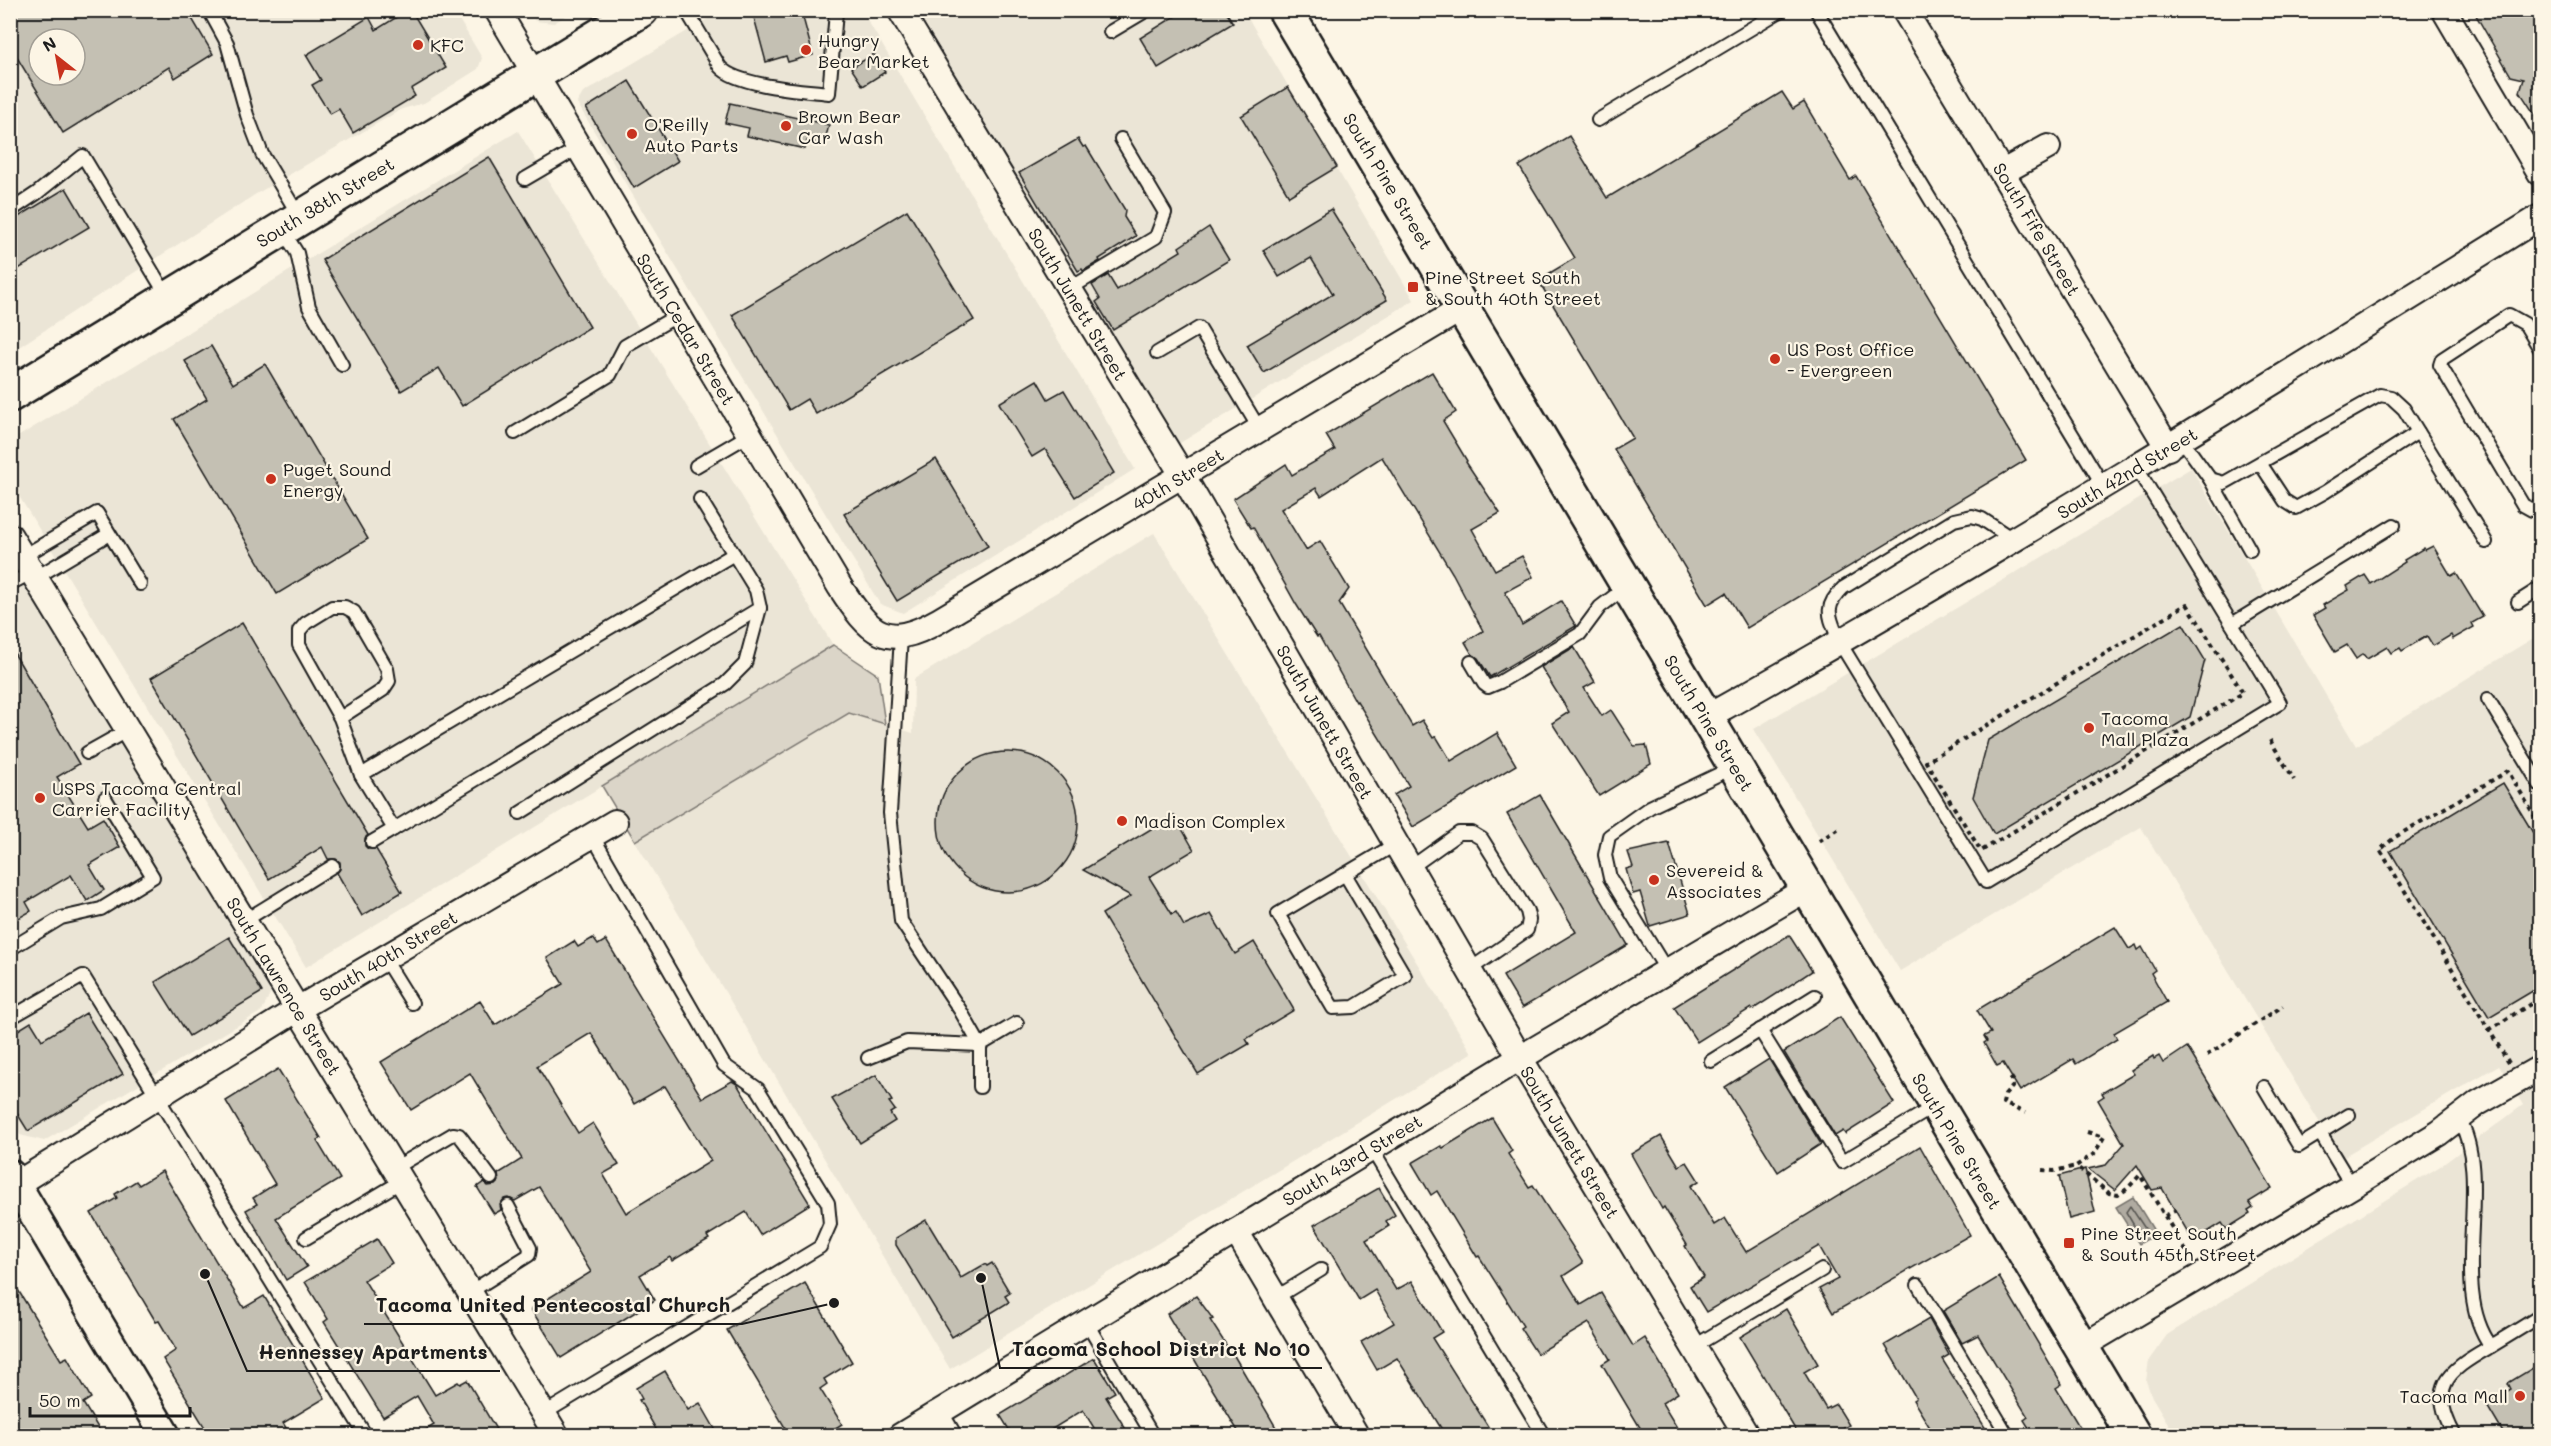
<svg xmlns="http://www.w3.org/2000/svg" width="2551" height="1446" font-family="Mali,sans-serif">
<style>
.built{fill:#ebe5d6;fill-rule:evenodd}
.green{fill:#dbd5c8;stroke:#7c7872;stroke-width:1.5}
.water{fill:#b0aba1;stroke:#75726c;stroke-width:1.5}
.lines{fill:none;stroke-linecap:round;stroke-linejoin:round}
.shore{stroke:#575551;stroke-width:1.5}
.building{fill:#c4c0b3;stroke:#1c1c1c;stroke-width:1.5;fill-rule:evenodd}
.service-casing{stroke:#1c1c1c;stroke-width:16}
.minor-casing{stroke:#1c1c1c;stroke-width:28}
.tertiary-casing{stroke:#1c1c1c;stroke-width:33}
.secondary-casing{stroke:#1c1c1c;stroke-width:38}
.primary-casing{stroke:#1c1c1c;stroke-width:38}
.path{stroke:#1c1c1c;stroke-width:4;stroke-dasharray:4.5 4.5;stroke-linecap:butt}
.service{stroke:#fcf5e5;stroke-width:12}
.minor{stroke:#fcf5e5;stroke-width:24}
.tertiary{stroke:#fcf5e5;stroke-width:28}
.secondary{stroke:#fcf5e5;stroke-width:33}
.primary{stroke:#fcf5e5;stroke-width:33}
.poi-dot{fill:#c8321e;stroke:#fcf5e5;stroke-width:2}
.labels{text-anchor:middle;dominant-baseline:central;stroke-width:4.5;stroke-linejoin:round;paint-order:stroke}
.poi-label{font-size:18px;fill:#1c1c1c;stroke:#fcf5e5;text-anchor:start}
.street-label{font-size:18px;fill:#1c1c1c;stroke:#fcf5e5}
.leader{fill:none;stroke:#1c1c1c;stroke-width:2}
.callout-dot{fill:#1c1c1c;stroke:#fcf5e5;stroke-width:2}
.callout-label{font-size:20px;text-anchor:middle;font-weight:bold;fill:#1c1c1c;stroke:#fcf5e5;stroke-width:4.5;stroke-linejoin:round;paint-order:stroke}
</style>
<rect width="100%" height="100%" fill="#fcf5e5"/>
<filter id="ink" filterUnits="userSpaceOnUse"><feTurbulence type="fractalNoise" baseFrequency=".0167" numOctaves="2"/><feDisplacementMap in="SourceGraphic" scale="12" xChannelSelector="R" yChannelSelector="G"/><feConvolveMatrix kernelMatrix="1 2 1 2 8 2 1 2 1" color-interpolation-filters="sRGB"/></filter>
<g filter="url(#ink)">
<g class="built">
<path d="M11 11H454L482 58 478 69 424 103 402 109 256 194 11 352ZM39 39H75V75H39Z"/>
<path d="M529 11H574L554 23 535 21Z"/>
<path d="M721 11H862L1135 469 903 613 880 604 577 103 583 93Z"/>
<path d="M918 11H1244L1414 300 1175 446Z"/>
<path d="M518 131 833 645 306 967 11 483V441Z"/>
<path d="M2191 468 2356 746 2540 634V1435H2175L2152 1397 2146 1381 2149 1360 2167 1335 2442 1165 2523 1105 2499 1065 2341 1158 2141 827 1900 971 1754 729Z"/>
<path d="M1154 533 1472 1053 950 1369 635 841 849 713 913 733 914 679Z"/>
<path d="M10 551 267 982 270 994 262 1011 44 1141 20 1135 11 1119Z"/>
</g>
<path class="green" d="M833 645 878 675 885 724 849 713 635 841 602 786Z"/>
<path class="water" d="M2133 1197 2156 1234 2139 1244 2116 1207Z"/>
<g class="lines">
<path class="shore" d="M2130 1206 2146 1230 2143 1235 2139 1234 2126 1212Z"/>
</g>
<g class="building">
<path d="M10 10H187L213 54 175 78 169 67 63 133 10 46ZM39 39H75V75H39Z"/>
<path d="M408 10H411L446 68 411 89 415 96 353 133 339 109 330 114 312 85 321 80 306 55 369 17 376 30Z"/>
<path d="M752 10H801L813 55 788 62 786 56 766 62Z"/>
<path d="M1185 10H1225L1233 23 1158 68 1140 38Z"/>
<path d="M2473 10H2541V124L2520 92 2524 79 2511 76Z"/>
<path d="M874 54 885 72 863 86 851 68Z"/>
<path d="M629 81 678 161 634 188 586 108Z"/>
<path d="M1288 87 1337 167 1289 196 1241 116Z"/>
<path d="M1782 92 1793 109 1804 102 1850 180 1856 176 2026 460 1747 628 1726 593 1707 605 1614 449 1633 438 1538 280 1575 258 1519 166 1569 136 1607 198Z"/>
<path d="M730 103 829 125 824 144 807 141 805 149 747 136 749 128 725 123Z"/>
<path d="M1078 139 1083 147 1086 146 1125 210 1124 217 1136 236 1099 259 1100 261 1083 271 1082 269 1078 271 1019 173Z"/>
<path d="M489 157 590 327 462 406 439 368 401 391 322 260Z"/>
<path d="M66 188 89 227 10 274V222Z"/>
<path d="M1331 209 1387 300 1264 373 1247 345 1333 294 1311 258 1279 277 1263 250Z"/>
<path d="M907 210 974 320 816 414 807 399 789 410 732 315Z"/>
<path d="M1209 227 1229 260 1113 330 1096 302 1100 299 1092 285 1108 275 1117 290 1181 251 1179 247Z"/>
<path d="M211 346 233 384 265 364 368 539 277 594 174 419 207 399 185 361Z"/>
<path d="M1432 372 1456 412 1443 421 1467 461 1466 462 1500 513 1472 529 1495 570 1522 556 1533 577 1505 592 1522 625 1561 601 1576 626 1490 677 1478 658 1472 654 1465 642 1483 631 1453 574 1382 457 1321 496 1316 488 1281 509 1306 550 1320 541 1349 589 1339 603 1412 726 1422 720 1433 738 1436 736 1451 761 1497 733 1516 765 1413 827 1394 795 1409 786 1357 701 1356 702 1319 636 1317 637 1296 604 1253 527 1251 528 1233 499 1286 464 1292 475 1335 450 1326 435Z"/>
<path d="M1037 380 1048 399 1064 390 1114 473 1075 497 1045 449 1032 457 999 403Z"/>
<path d="M936 459 988 546 897 601 844 514Z"/>
<path d="M2433 546 2451 576 2456 573 2483 617 2472 623 2474 627 2453 639 2451 635 2433 646 2427 636 2402 651 2400 648 2391 653 2387 647 2367 659 2363 654 2356 659 2347 645 2335 652 2313 615 2325 608 2323 605 2349 590 2347 586 2365 575 2371 584 2405 562 2404 560 2424 548 2425 550Z"/>
<path d="M242 623 368 835 365 838V846L368 849H376L402 892 362 916 337 873 340 869V862L336 859H328L322 847 269 879 151 678Z"/>
<path d="M2183 624 2205 660 2190 717 1994 834 1973 797 1988 740Z"/>
<path d="M10 646 79 764 57 777 88 827 103 818 120 847 89 865 104 890 87 901 71 875 26 902 31 911 10 923Z"/>
<path d="M1574 647 1595 682 1584 688 1602 716 1611 710 1634 746 1646 745 1651 764 1599 796 1552 723 1569 712 1541 667Z"/>
<circle cx="1008" cy="822" r="70"/>
<path d="M2503 783 2541 846V986L2489 1017 2390 851Z"/>
<path d="M1540 795 1628 945 1522 1008 1503 976 1576 932 1507 814Z"/>
<path d="M1174 815 1194 850 1149 877 1172 914 1176 912 1184 926 1211 914 1235 954 1254 942 1294 1010 1246 1039 1249 1044 1198 1074 1102 914 1131 896 1083 870Z"/>
<path d="M1669 843 1690 914 1650 926 1640 892 1633 894 1626 869 1633 867 1628 852Z"/>
<path d="M2115 927 2129 949 2136 945 2138 950 2142 947 2155 970 2151 973 2167 1002 2114 1033 2117 1039 2076 1064 2073 1059 2020 1091 2003 1063 1997 1066 1984 1043 1987 1041 1984 1036 1991 1033 1977 1010Z"/>
<path d="M1789 935 1812 971 1752 1010 1751 1008 1697 1042 1674 1007Z"/>
<path d="M229 937 262 992 189 1036 155 982Z"/>
<path d="M593 938 598 945 606 940 702 1098 732 1081 737 1084 810 1204 760 1235 746 1212 707 1236 709 1239 672 1261 670 1257 640 1275 655 1300 561 1358 531 1309 591 1272 539 1187 515 1201 509 1198 504 1199 500 1205 501 1210 494 1214 477 1187 484 1182 488 1186 495 1185 499 1181 498 1174 522 1159 470 1073 411 1110 381 1062 480 1001 495 1025 563 984 547 958 574 941 578 947ZM591 1033 634 1104 665 1086 711 1161 626 1213 603 1174 619 1165 593 1123 578 1133 537 1066Z"/>
<path d="M86 1013 123 1074 28 1131 10 1102V1035L31 1022 42 1040Z"/>
<path d="M1840 1017 1894 1103 1845 1134 1843 1131 1835 1136 1784 1052Z"/>
<path d="M2187 1047 2272 1188 2249 1202 2253 1208 2248 1211 2250 1214 2226 1229 2222 1223 2193 1241 2162 1188 2152 1190 2137 1165 2115 1190 2088 1169 2106 1165 2124 1144 2098 1100 2104 1096 2102 1093 2134 1074 2131 1070 2153 1056 2154 1059 2159 1056 2163 1063Z"/>
<path d="M1769 1059 1821 1144 1778 1172 1725 1087Z"/>
<path d="M278 1069 321 1138 317 1141 340 1179 276 1218 307 1267 286 1280 246 1210 257 1204 253 1198 275 1184 226 1101Z"/>
<path d="M876 1075 892 1101 889 1102 895 1110 890 1113 895 1121 860 1143 832 1099Z"/>
<path d="M1492 1118 1512 1151 1508 1154 1529 1187 1533 1185 1583 1263 1563 1276 1581 1305 1601 1293 1633 1346 1645 1338 1678 1393 1662 1403 1682 1436H1645L1602 1364 1610 1359 1589 1323 1537 1354 1520 1328 1523 1326 1479 1256 1477 1257 1437 1191 1431 1195 1412 1163 1441 1146 1443 1148Z"/>
<path d="M1661 1136 1679 1166 1687 1162 1699 1181 1691 1186 1714 1225 1725 1218 1746 1252 1920 1146 1970 1235 1833 1313 1819 1289 1838 1279 1819 1246 1706 1312 1690 1286 1704 1277 1685 1246 1687 1245 1664 1207 1662 1209 1631 1154Z"/>
<path d="M2085 1169 2095 1212 2069 1219 2059 1176Z"/>
<path d="M162 1171 244 1308 264 1296 325 1398 283 1423 291 1436H210L163 1359 176 1350 159 1321 156 1322 91 1213 117 1198 115 1194 136 1181 139 1185Z"/>
<path d="M1379 1188 1395 1215 1386 1221 1389 1226 1366 1240 1396 1290 1412 1281 1442 1332 1432 1338 1494 1436H1446L1397 1358 1377 1370 1361 1342 1394 1323 1375 1290 1359 1300 1314 1225Z"/>
<path d="M926 1220 961 1278 985 1264 987 1266 992 1263 1010 1293 1005 1296 1009 1302 952 1337 896 1245V1238Z"/>
<path d="M377 1239 392 1263 364 1280 435 1395 458 1382 460 1384 467 1380 500 1436H416L434 1425 417 1396 383 1417 324 1322 328 1319 305 1282Z"/>
<path d="M10 1277 61 1360 67 1357 91 1398 83 1403 103 1436H18L10 1424Z"/>
<path d="M1999 1277 2062 1384 2056 1388 2085 1436H2034L2024 1420 2028 1417 1978 1335 1962 1343 1943 1311Z"/>
<path d="M805 1283 852 1362 824 1379 827 1384 820 1389 842 1424 823 1436H790L727 1330Z"/>
<path d="M1196 1296 1213 1319 1210 1320 1228 1348 1229 1347 1281 1436H1241L1208 1382 1167 1314Z"/>
<path d="M1786 1309 1818 1364 1804 1372 1826 1409 1836 1404 1849 1425 1832 1436H1799L1740 1337Z"/>
<path d="M1929 1319 1949 1355 1942 1359 1986 1429 1976 1436H1935L1913 1400 1916 1398 1885 1345Z"/>
<path d="M1094 1358 1115 1392 1106 1397 1130 1436H1099L1083 1410 1041 1436H1013L1000 1415Z"/>
<path d="M2541 1363V1436H2505L2486 1404 2511 1389 2508 1383Z"/>
<path d="M665 1371 688 1410 700 1403 719 1436H660L639 1400 642 1399 636 1388Z"/>
</g>
<g class="lines">
<defs>
<g id="service">
<path d="M209 10 227 43 247 115 262 154 299 216"/>
<path d="M686 10 720 67C737 86 802 90 829 93L836 12 838 10"/>
<path d="M1816 10 2104 487"/>
<path d="M1110 32 1147 10"/>
<path d="M1598 120 1782 10"/>
<path d="M525 179 578 148"/>
<path d="M10 211 37 193 83 156 167 296"/>
<path d="M282 229 297 253 309 307 342 365"/>
<path d="M1069 289 1156 237 1165 213 1121 139"/>
<path d="M2540 349 2525 324 2509 315 2442 359 2440 365 2523 505 2532 510 2540 505"/>
<path d="M1157 353 1199 328 1260 430"/>
<path d="M515 433 610 375 625 346 678 315"/>
<path d="M2182 440 2210 479 2224 483 2380 395 2391 397 2404 409 2486 542"/>
<path d="M2260 463 2285 501 2296 508 2325 492 2418 432"/>
<path d="M696 466 749 435"/>
<path d="M2210 479 2250 550"/>
<path d="M2014 540 1982 519 1972 516 1954 520 1843 588C1821 609 1831 618 1840 643L1986 882 2280 703 2136 467"/>
<path d="M22 557 97 513 140 584"/>
<path d="M35 578 109 534"/>
<path d="M10 584 31 573"/>
<path d="M2518 602 2540 588"/>
<path d="M2232 624 2394 525"/>
<path d="M901 637 890 813 901 921 960 1010 980 1045V1087"/>
<path d="M1471 662 1484 684 1488 687 1500 682 1580 634 1600 607 1626 587"/>
<path d="M2488 699 2540 785"/>
<path d="M340 718 383 690 389 681 387 669 354 612 345 607H332L306 623 299 631V645L340 718 361 775 394 829 372 842"/>
<path d="M87 753 128 730"/>
<path d="M361 775 734 554"/>
<path d="M520 813 725 684 745 664 760 608 756 590 700 499"/>
<path d="M394 829 760 608"/>
<path d="M1410 868 1459 833H1472L1482 839 1527 911 1529 920 1527 930 1469 970"/>
<path d="M1345 874 1405 976 1354 1007 1333 1008 1278 914 1396 844"/>
<path d="M244 921 333 866"/>
<path d="M10 949 61 918 101 909 153 877 105 798"/>
<path d="M384 958 412 1003"/>
<path d="M1667 971 1610 878 1605 855 1609 836 1650 807 1734 767"/>
<path d="M10 1018 83 976 366 1436"/>
<path d="M1760 1030 1842 1162 1935 1106"/>
<path d="M868 1058 907 1042 980 1045 1017 1023"/>
<path d="M1711 1061 1815 996"/>
<path d="M2264 1087 2299 1146 2349 1115"/>
<path d="M2459 1119C2494 1181 2447 1287 2491 1346"/>
<path d="M2320 1133 2352 1186"/>
<path d="M1371 1148 1544 1436"/>
<path d="M395 1168 453 1134 459 1135 463 1140 491 1178"/>
<path d="M306 1238 402 1181"/>
<path d="M1918 1285 2008 1436"/>
<path d="M470 1292 529 1255 530 1248 508 1206"/>
<path d="M1275 1298 1321 1270"/>
<path d="M1086 1322 1153 1436"/>
<path d="M1693 1347 1822 1270"/>
<path d="M543 1414 820 1247 830 1224 828 1203 758 1089 724 1065 592 835"/>
<path d="M2455 1436C2428 1387 2446 1372 2488 1348 2506 1337 2523 1327 2540 1316"/>
</g>
<g id="minor">
<path d="M497 10 840 587C870 633 885 651 938 621L1463 308"/>
<path d="M900 10 1183 476 1520 1058 1747 1436"/>
<path d="M1904 10 2168 448"/>
<path d="M2444 10 2540 173"/>
<path d="M2003 172 2048 147"/>
<path d="M10 536 557 1436"/>
<path d="M1707 717C1990 559 2265 388 2540 217"/>
<path d="M10 1188 298 1009 615 822"/>
<path d="M1236 1231 1357 1436"/>
<path d="M2081 1347 2352 1186 2439 1133 2478 1103 2540 1068"/>
<path d="M936 1414 949 1436"/>
<path d="M900 1436 1520 1058 1808 888"/>
</g>
<path id="tertiary" d="M10 1174 166 1436"/>
<path id="secondary" d="M1285 10 2134 1436"/>
<path id="primary" d="M10 395 641 10"/>
</defs>
<use href="#service" class="service-casing"/>
<use href="#minor" class="minor-casing"/>
<use href="#tertiary" class="tertiary-casing"/>
<use href="#secondary" class="secondary-casing"/>
<use href="#primary" class="primary-casing"/>
<g class="path">
<path d="M2187 604 2243 693 1981 851 1926 762Z"/>
<path d="M2270 740 2294 780"/>
<path d="M1819 841 1841 827"/>
<path d="M2489 1030 2540 998"/>
<path d="M2207 1055 2283 1006"/>
<path d="M2509 1063 2380 850 2395 837 2508 771 2540 825"/>
<path d="M2014 1078 2011 1080 2013 1086 2005 1095 2003 1103 2025 1113"/>
<path d="M2087 1132 2104 1137 2094 1154 2076 1166 2109 1193 2118 1195 2127 1189 2140 1175 2189 1256"/>
<path d="M2042 1170 2054 1171 2076 1166"/>
<path d="M2165 1216 2176 1210"/>
</g>
<use href="#service" class="service"/>
<use href="#minor" class="minor"/>
<use href="#tertiary" class="tertiary"/>
<use href="#secondary" class="secondary"/>
<use href="#primary" class="primary"/>
</g>
</g>
<g class="poi-dot">
<circle cx="418" cy="45" r="6"/>
<circle cx="806" cy="50" r="6"/>
<circle cx="786" cy="126" r="6"/>
<circle cx="632" cy="134" r="6"/>
<rect x="1407" y="281" width="12" height="12" rx="3"/>
<circle cx="1775" cy="359" r="6"/>
<circle cx="271" cy="479" r="6"/>
<circle cx="2089" cy="728" r="6"/>
<circle cx="40" cy="798" r="6"/>
<circle cx="1122" cy="821" r="6"/>
<circle cx="1654" cy="880" r="6"/>
<rect x="2063" y="1237" width="12" height="12" rx="3"/>
<circle cx="2520" cy="1396" r="6"/>
</g>
<g class="labels">
<g class="poi-label">
<text x="818" y="40">Hungry<tspan x="818" dy="21">Bear Market</tspan></text>
<text x="430" y="45">KFC</text>
<text x="798" y="116">Brown Bear<tspan x="798" dy="21">Car Wash</tspan></text>
<text x="644" y="124">O'Reilly<tspan x="644" dy="21">Auto Parts</tspan></text>
<text x="1425" y="277">Pine Street South<tspan x="1425" dy="21">&amp; South 40th Street</tspan></text>
<text x="1787" y="349">US Post Office<tspan x="1787" dy="21">- Evergreen</tspan></text>
<text x="283" y="469">Puget Sound<tspan x="283" dy="21">Energy</tspan></text>
<text x="2101" y="718">Tacoma<tspan x="2101" dy="21">Mall Plaza</tspan></text>
<text x="52" y="788">USPS Tacoma Central<tspan x="52" dy="21">Carrier Facility</tspan></text>
<text x="1134" y="821">Madison Complex</text>
<text x="1666" y="870">Severeid &amp;<tspan x="1666" dy="21">Associates</tspan></text>
<text x="2081" y="1233">Pine Street South<tspan x="2081" dy="21">&amp; South 45th Street</tspan></text>
<text x="2508" y="1396" text-anchor="end">Tacoma Mall</text>
</g>
<g class="street-label">
<text transform="translate(1388 181) rotate(59)">South Pine Street</text>
<text transform="translate(325 202) rotate(-31)">South 38th Street</text>
<text transform="translate(2037 229) rotate(59)">South Fife Street</text>
<text transform="translate(1078 304) rotate(59)">South Junett Street</text>
<text transform="translate(686 329) rotate(59)">South Cedar Street</text>
<text transform="translate(2127 473) rotate(-31)">South 42nd Street</text>
<text transform="translate(1178 479) rotate(-31)">40th Street</text>
<text transform="translate(1325 722) rotate(60)">South Junett Street</text>
<text transform="translate(1709 723) rotate(59)">South Pine Street</text>
<text transform="translate(388 956) rotate(-31)">South 40th Street</text>
<text transform="translate(284 986) rotate(59)">South Lawrence Street</text>
<text transform="translate(1957 1141) rotate(59)">South Pine Street</text>
<text transform="translate(1570 1142) rotate(59)">South Junett Street</text>
<text transform="translate(1352 1160) rotate(-31)">South 43rd Street</text>
</g>
</g>
<path class="leader" d="M834 1303L742 1324H364M981 1278L1000 1368H1322M205 1274L247 1371H500"/>
<g class="callout-dot">
<circle cx="834" cy="1303" r="6"/>
<circle cx="981" cy="1278" r="6"/>
<circle cx="205" cy="1274" r="6"/>
</g>
<g class="callout-label">
<text x="553" y="1312">Tacoma United Pentecostal Church</text>
<text x="1161" y="1356">Tacoma School District No 10</text>
<text x="373" y="1359">Hennessey Apartments</text>
</g>
<rect width="2551" height="1446" fill="none" stroke="#fcf5e5" stroke-width="36"/>
<rect x="18" y="18" width="2515" height="1410" fill="none" stroke="#1c1c1c" stroke-width="2" filter="url(#ink)"/>
<g transform="translate(57 57) rotate(329)"><circle r="28" fill="#fcf5e5" stroke="#a29e95" stroke-width="1.5"/>
<path d="M0-4.5L10 22L0 15L-10 22Z" fill="#c8321e"/>
<text y="-9" font-size="16" font-weight="bold" text-anchor="middle" fill="#1c1c1c">N</text>
</g>
<path d="M30 1407v9h160v-9" fill="none" stroke="#1c1c1c" stroke-width="3"/>
<text x="39" y="1407" font-size="18" fill="#1c1c1c" stroke="#fcf5e5" stroke-width="4.5" paint-order="stroke">50 m</text>
</svg>
